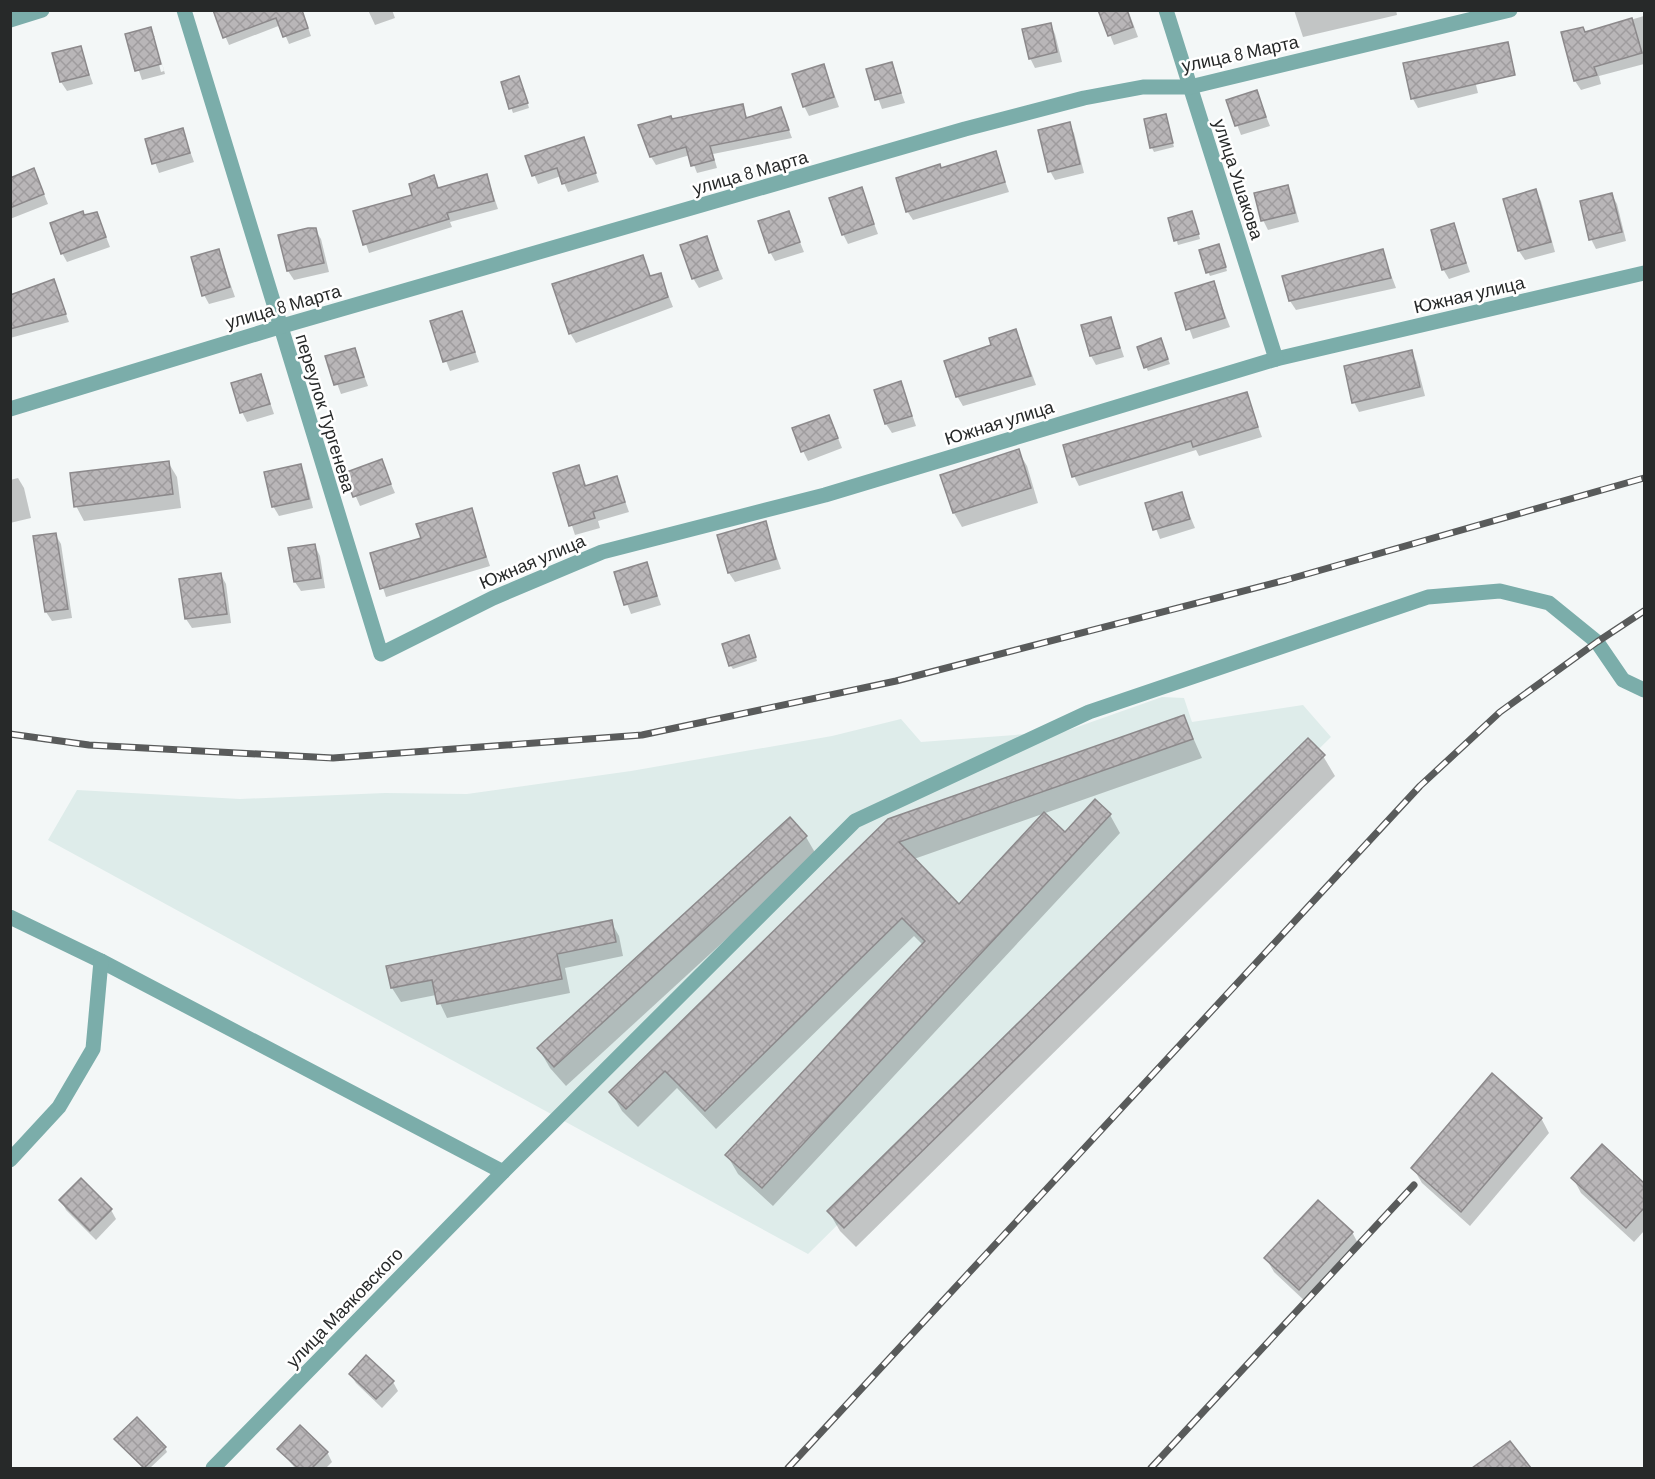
<svg xmlns="http://www.w3.org/2000/svg" width="1655" height="1479" font-family="Barlow,sans-serif">
<style>
.built{fill:#deecea}
.shadow{fill:#0003}
.building{fill:url(#building-cross-hatch);stroke:#8c898b;stroke-width:1.5}
.lines{fill:none;stroke-linecap:round;stroke-linejoin:round}
.minor{stroke:#7badaa;stroke-width:15}
.rail-casing{stroke:#595b5b;stroke-width:7}
.rail{stroke:#fff;stroke-width:4.5;stroke-dasharray:14;stroke-linecap:butt}
.labels{text-anchor:middle;dominant-baseline:central;stroke-width:5;stroke-linejoin:round;paint-order:stroke}
.street-label{font-size:18px;fill:#272929;stroke:#fff}
</style>
<defs>
<pattern id="building-cross-hatch" width="8" height="8" patternUnits="userSpaceOnUse" patternTransform="scale(1.5)"><rect width="8" height="8" fill="#b9b6b8"/><path d="M0 0l8 8M0 8l8-8" fill="none" stroke="#9f9c9e"/></pattern>
</defs>
<rect width="100%" height="100%" fill="#f3f7f7"/>
<path class="built" d="M1162 697 1184 698 1192 722 1303 705 1331 737 808 1254 48 840 77 790 240 799 385 793 467 794 631 771 832 736 901 719 921 742 1066 731Z"/>
<g class="shadow">
<path d="M302 10 311 36 289 44 281 25 229 45 216 15Z"/>
<path d="M368 10H392L395 18 375 25Z"/>
<path d="M1100 10H1128L1138 37 1114 45Z"/>
<path d="M1294 10H1396L1397 15 1303 37Z"/>
<path d="M1644 16V64L1599 76 1601 84 1581 90 1575 81 1585 33Z"/>
<path d="M1050 24 1055 34 1062 62 1035 68 1030 58Z"/>
<path d="M150 29 155 37H152L161 72 164 71 155 38 165 74 142 80 127 35Z"/>
<path d="M80 47 93 84 67 91 61 82Z"/>
<path d="M1470 61 1478 93 1418 108 1413 99 1405 64Z"/>
<path d="M891 64 905 103 882 109 868 70Z"/>
<path d="M824 66 839 107 809 116 804 106Z"/>
<path d="M521 82 529 108 513 113 502 83Z"/>
<path d="M1256 91 1270 126 1241 135 1228 101Z"/>
<path d="M742 106 748 119 781 109 792 138 713 154 717 168 697 173 690 155 656 165 651 157 672 120Z"/>
<path d="M1165 116 1174 147 1154 152 1152 148Z"/>
<path d="M1069 124 1074 133 1084 173 1055 180 1050 171Z"/>
<path d="M182 129 194 162 159 173 147 140Z"/>
<path d="M583 139 599 182 568 192 561 176 538 184 527 157Z"/>
<path d="M995 153 1009 192 913 220 907 211 941 169Z"/>
<path d="M487 176 498 209 450 222 452 227 369 253 355 212 414 196 433 177 439 190Z"/>
<path d="M10 179H38L48 204 10 219Z"/>
<path d="M1287 186 1292 196 1299 222 1268 230 1263 220Z"/>
<path d="M861 189 878 234 848 244 843 234Z"/>
<path d="M1536 191 1541 201 1555 252 1525 260 1519 251 1505 200Z"/>
<path d="M1612 195 1617 204 1626 241 1596 249 1591 239Z"/>
<path d="M97 213 110 247 67 262 62 253 84 216Z"/>
<path d="M788 213 804 252 775 261 770 252Z"/>
<path d="M1194 217 1200 239 1178 245 1170 219Z"/>
<path d="M1453 225 1470 272 1449 279 1443 269Z"/>
<path d="M315 230 321 239 329 272 294 280 288 271 280 236Z"/>
<path d="M706 238 723 279 699 288 693 278Z"/>
<path d="M1221 250 1227 271 1210 276 1208 272Z"/>
<path d="M219 251 235 297 209 304 204 295Z"/>
<path d="M1382 251 1396 288 1296 310 1290 301Z"/>
<path d="M642 257 651 277 660 274 673 307 576 343 570 333Z"/>
<path d="M53 281 69 322 10 338V297Z"/>
<path d="M1213 283 1230 327 1193 339 1177 294Z"/>
<path d="M461 312 479 362 450 371 431 322Z"/>
<path d="M1111 319 1124 357 1096 365 1091 356Z"/>
<path d="M1016 331 1036 385 963 406 957 396 993 346Z"/>
<path d="M1162 344 1170 364 1148 371 1146 367Z"/>
<path d="M354 349 368 386 341 394 327 357Z"/>
<path d="M1411 352 1416 361 1425 396 1359 412 1354 402Z"/>
<path d="M261 376 274 414 247 422 242 412Z"/>
<path d="M901 383 916 426 892 433 886 424Z"/>
<path d="M1246 394 1262 437 1199 456 1196 450 1079 486 1074 476Z"/>
<path d="M829 416 842 448 808 461 803 451Z"/>
<path d="M1018 451 1027 466 1038 503 962 527 954 513Z"/>
<path d="M381 461 395 493 360 506 346 474Z"/>
<path d="M168 462 177 477 181 508 84 521 76 506Z"/>
<path d="M300 465 305 475 313 508 279 516 273 506Z"/>
<path d="M578 467 587 487 617 478 629 512 598 521 600 528 575 535 555 474Z"/>
<path d="M18 478 24 488 31 518 10 523V480Z"/>
<path d="M1181 494 1195 528 1160 539 1147 504Z"/>
<path d="M471 510 490 566 386 597 372 554 423 539Z"/>
<path d="M765 523 781 569 735 582 729 573Z"/>
<path d="M55 534 61 544 72 618 52 621 46 612Z"/>
<path d="M315 546 320 556 325 588 301 591 295 582Z"/>
<path d="M646 564 661 605 631 614 615 573Z"/>
<path d="M221 575 226 584 231 623 192 628 186 619 181 580Z"/>
<path d="M751 641 757 661 733 669 730 665Z"/>
<path d="M1184 717 1202 758 914 859 959 906 1065 834 1110 815 1120 833 773 1206 738 1174 727 1155 923 945 914 936 716 1129 677 1088 638 1127 622 1111 611 1092 889 820Z"/>
<path d="M1323 756 1335 776 856 1247 840 1231 829 1212Z"/>
<path d="M806 837 817 856 566 1086 550 1068 539 1049Z"/>
<path d="M611 922 619 936 623 956 565 968 570 993 447 1018 436 995 401 1002 392 988 388 967Z"/>
<path d="M1541 1118 1549 1133 1470 1226 1422 1183 1413 1168Z"/>
<path d="M1602 1147 1644 1186V1231L1634 1242 1581 1193 1573 1178Z"/>
<path d="M61 1200 111 1210 116 1219 96 1240 66 1210Z"/>
<path d="M1352 1232 1360 1247 1308 1304 1274 1272 1266 1258Z"/>
<path d="M350 1374 393 1382 398 1391 382 1408 356 1383Z"/>
<path d="M116 1439 165 1448 167 1452 150 1468H143Z"/>
<path d="M1510 1443 1529 1468H1475Z"/>
<path d="M279 1449 327 1452 332 1462 326 1468H295Z"/>
</g>
<g class="building">
<path d="M213 10H302L308 28 283 37 276 18 223 38Z"/>
<path d="M1098 10H1127L1133 27 1108 36Z"/>
<path d="M1632 18 1642 53 1594 67 1597 75 1574 81 1561 32 1583 27 1585 32Z"/>
<path d="M1051 23 1057 52 1029 59 1022 29Z"/>
<path d="M151 27 161 64 135 71 125 34Z"/>
<path d="M1508 42 1515 75 1411 99 1403 63Z"/>
<path d="M81 46 89 75 60 82 52 53Z"/>
<path d="M892 62 901 93 875 100 866 69Z"/>
<path d="M824 64 834 97 803 107 792 74Z"/>
<path d="M519 76 528 103 509 109 501 82Z"/>
<path d="M1257 90 1266 117 1235 126 1226 100Z"/>
<path d="M743 104 746 118 781 107 789 130 710 146 714 160 691 166 686 147 650 157 638 125 671 116 672 119Z"/>
<path d="M1166 114 1173 143 1150 148 1144 119Z"/>
<path d="M1070 122 1080 164 1048 172 1038 130Z"/>
<path d="M183 128 190 153 152 164 145 139Z"/>
<path d="M584 137 596 173 562 184 557 168 532 176 525 156Z"/>
<path d="M996 151 1005 182 906 212 896 178 940 164 941 168Z"/>
<path d="M34 168 44 194 10 208V178Z"/>
<path d="M487 174 494 201 447 213 449 219 363 245 353 211 412 195 409 184 434 175 438 188Z"/>
<path d="M1288 185 1295 213 1261 221 1254 193Z"/>
<path d="M862 187 874 224 842 235 829 198Z"/>
<path d="M1536 189 1551 242 1518 251 1503 199Z"/>
<path d="M1612 193 1622 232 1589 240 1580 201Z"/>
<path d="M83 211 84 215 97 212 106 237 61 254 50 223Z"/>
<path d="M789 211 800 242 769 253 758 221Z"/>
<path d="M1192 211 1199 234 1174 241 1168 218Z"/>
<path d="M1454 223 1466 263 1442 270 1431 230Z"/>
<path d="M308 228H316L324 263 287 271 278 235Z"/>
<path d="M707 236 718 270 692 279 680 245Z"/>
<path d="M1219 244 1226 267 1206 273 1199 250Z"/>
<path d="M219 249 230 287 202 296 191 257Z"/>
<path d="M1383 249 1391 278 1289 301 1282 276Z"/>
<path d="M643 255 650 276 661 273 668 297 569 334 552 284Z"/>
<path d="M54 279 66 314 10 329V295Z"/>
<path d="M1214 281 1225 318 1186 330 1175 293Z"/>
<path d="M462 311 475 352 443 362 430 321Z"/>
<path d="M1111 317 1120 348 1090 356 1081 325Z"/>
<path d="M1016 329 1031 376 956 397 944 361 991 345 989 338Z"/>
<path d="M1161 338 1168 359 1144 368 1137 347Z"/>
<path d="M355 348 364 377 334 385 325 356Z"/>
<path d="M1412 350 1420 387 1352 403 1344 366Z"/>
<path d="M261 374 270 404 240 413 231 383Z"/>
<path d="M901 381 912 416 885 424 874 390Z"/>
<path d="M1247 392 1258 427 1193 447 1191 441 1072 477 1063 445Z"/>
<path d="M829 415 838 438 801 452 792 428Z"/>
<path d="M1019 449 1031 488 953 513 940 475Z"/>
<path d="M382 459 391 484 353 497 344 473Z"/>
<path d="M169 461 173 494 74 507 70 473Z"/>
<path d="M301 464 309 499 272 507 264 472Z"/>
<path d="M579 465 585 486 617 476 625 502 593 512 595 518 569 526 553 473Z"/>
<path d="M1182 492 1190 519 1153 530 1145 503Z"/>
<path d="M472 508 486 557 380 589 370 553 421 538 416 524Z"/>
<path d="M766 521 776 559 728 573 717 535Z"/>
<path d="M56 533 68 609 45 612 33 536Z"/>
<path d="M315 544 321 578 294 582 288 548Z"/>
<path d="M647 562 657 596 624 605 614 572Z"/>
<path d="M221 573 227 614 185 619 179 579Z"/>
<path d="M749 635 756 657 729 666 722 644Z"/>
<path d="M1184 715 1193 739 899 842 959 904 1044 812 1065 832 1095 799 1111 814 762 1188 725 1155 925 941 902 918 705 1111 665 1071 626 1109 609 1092 888 819Z"/>
<path d="M1308 738 1325 755 844 1228 827 1211Z"/>
<path d="M790 817 807 836 554 1067 537 1048Z"/>
<path d="M612 920 616 942 557 954 562 979 437 1004 432 980 391 988 386 966Z"/>
<path d="M1492 1073 1542 1118 1461 1212 1411 1168Z"/>
<path d="M1602 1144 1644 1183V1208L1626 1228 1571 1178Z"/>
<path d="M81 1178 112 1209 90 1231 59 1200Z"/>
<path d="M1318 1200 1353 1232 1299 1290 1264 1258Z"/>
<path d="M366 1355 394 1381 376 1399 349 1374Z"/>
<path d="M137 1417 166 1447 144 1468 114 1439Z"/>
<path d="M300 1425 328 1452 312 1468H298L277 1449Z"/>
<path d="M1510 1441 1531 1468H1472Z"/>
</g>
<g class="lines">
<g class="minor">
<path d="M184 10 381 654 493 598 602 552 825 495 1276 359 1644 273"/>
<path d="M1166 10 1276 359"/>
<path d="M10 20 42 10"/>
<path d="M10 409 279 327 965 129 1084 98 1143 87H1190L1510 10"/>
<path d="M10 917 101 961 503 1172 855 821 1089 712 1428 597 1500 591 1549 603 1597 642 1623 680 1644 690"/>
<path d="M10 1160 59 1107 93 1049 101 961"/>
<path d="M213 1468 503 1172"/>
</g>
<defs>
<g id="rail">
<path d="M10 734 89 745 333 758 642 735 896 681 1286 580 1644 478"/>
<path d="M788 1468 1420 786 1500 712 1597 642 1644 611"/>
<path d="M1151 1468 1414 1185"/>
</g>
</defs>
<use href="#rail" class="rail-casing"/>
<use href="#rail" class="rail"/>
</g>
<g class="labels">
<g class="street-label">
<text transform="translate(1240 53) rotate(-12)">улица 8 Марта</text>
<text transform="translate(750 172) rotate(-16)">улица 8 Марта</text>
<text transform="translate(1239 179) rotate(72)">улица Ушакова</text>
<text transform="translate(1469 294) rotate(-13)">Южная улица</text>
<text transform="translate(283 306) rotate(-16)">улица 8 Марта</text>
<text transform="translate(326 413) rotate(73)">переулок Тургенева</text>
<text transform="translate(999 422) rotate(-17)">Южная улица</text>
<text transform="translate(532 561) rotate(-23)">Южная улица</text>
<text transform="translate(344 1307) rotate(-46)">улица Маяковского</text>
</g>
</g>
<rect width="1655" height="1479" fill="none" stroke="#272929" stroke-width="24"/>
</svg>
